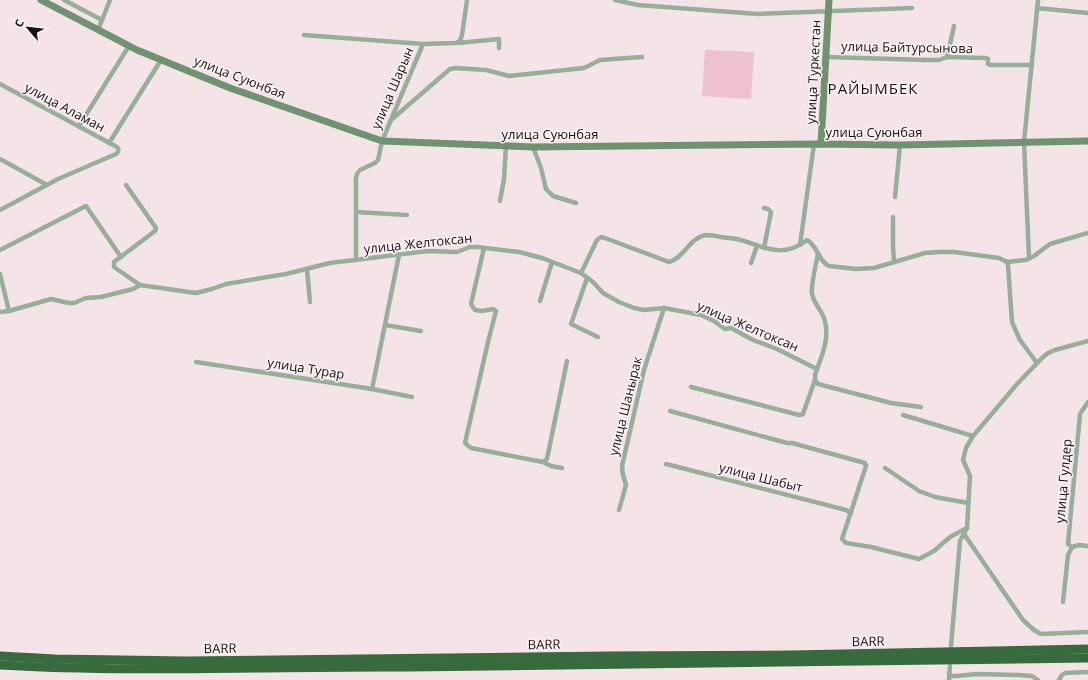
<svg xmlns="http://www.w3.org/2000/svg" width="1088" height="680" font-family="'Open Sans',sans-serif">
<style>
.green{fill:#efc0cd}
.lines{fill:none;stroke-linecap:round;stroke-linejoin:round}
.street{stroke:#97af98;stroke-width:4.5}
.secondary{stroke:#6f9271;stroke-width:7}
.highway{stroke:#376b3d;stroke-width:9}
.labels{text-anchor:middle;dominant-baseline:central;stroke-width:3;stroke-linejoin:round;paint-order:stroke}
.street-label{font-size:13px;fill:#171213;stroke:#fdf3f6}
.quarter-label{font-size:15px;letter-spacing:1px;fill:#171213;stroke:#fdf3f6}
</style>
<rect width="100%" height="100%" fill="#f4e4e8"/>
<path class="green" d="M705 50 754 52 751 99 702 96Z"/>
<g class="lines">
<g class="street">
<path d="M64 0 102 20 98 30"/>
<path d="M615 0 638 5 758 14 912 8"/>
<path d="M1037 8 1088 13"/>
<path d="M102 20 110 0"/>
<path d="M304 35 423 44 456 43 460 41 462 35 467 0"/>
<path d="M458 43 499 39V48"/>
<path d="M826 57 926 60H939L947 57 985 58 988 59V64L990 65H1032"/>
<path d="M947 57 954 26"/>
<path d="M0 84 117 147C120 150 118 152 116 154L58 179 0 210"/>
<path d="M391 120 450 69 455 68 486 70 509 76 584 68 600 60 642 57"/>
<path d="M79 126 129 46"/>
<path d="M109 143 161 60"/>
<path d="M533 147 541 168 546 189 553 196 576 203"/>
<path d="M0 159 47 185"/>
<path d="M126 185 156 228 155 231 114 262V267L140 285"/>
<path d="M895 197 900 145"/>
<path d="M500 201 504 179 506 146"/>
<path d="M356 212 407 215"/>
<path d="M893 217V246L894 262"/>
<path d="M800 245 814 144"/>
<path d="M484 248 471 304 475 310 482 311 493 309 496 311 488 342 465 443 471 448 543 462 547 459 567 361"/>
<path d="M764 248 771 212 768 209 764 208"/>
<path d="M0 250 86 206 121 257"/>
<path d="M818 254C816 264 811 284 812 293 813 303 821 309 824 318 831 338 821 357 815 375V380L818 384 891 403 921 407"/>
<path d="M1029 258 1024 142 1038 0"/>
<path d="M356 260V178L357 174 360 170 375 163 378 160 382 141 423 44"/>
<path d="M1007 262 1026 260 1034 256 1050 244 1088 233"/>
<path d="M751 263 757 246"/>
<path d="M307 269 310 302"/>
<path d="M581 273 597 240 601 237 605 238 669 262C683 259 690 237 706 235 711 235 716 236 721 237 727 238 732 238 737 239 764 246 781 260 807 240 818 246 818 261 829 266L856 269 874 268 925 253 938 252H954L999 258 1007 262 1008 265 1012 322 1020 340 1037 363"/>
<path d="M0 274 9 311"/>
<path d="M587 278 571 324 598 337"/>
<path d="M540 301 552 262"/>
<path d="M0 312 9 311 51 299 69 303H74L86 298 101 297 133 289 140 285 196 293 212 289 226 284 286 274 330 263 428 251 457 252 470 247H477L519 252 542 258 581 273 593 282 603 293 619 302 634 308 644 310 664 308 701 315 714 321 725 329 731 328 753 340 777 349 817 369"/>
<path d="M385 325 421 331"/>
<path d="M196 362 372 389 412 397"/>
<path d="M691 387 799 415 803 414 815 380"/>
<path d="M372 389 399 255"/>
<path d="M1088 402 1080 414 1068 544 1072 547 1079 545 1088 546"/>
<path d="M670 411 787 443H792L865 463 866 466 842 539 846 543 871 547 919 559 934 551 950 537 967 528"/>
<path d="M903 415 973 436"/>
<path d="M543 462 551 466 562 468"/>
<path d="M666 464 846 510 851 513"/>
<path d="M885 468 919 491 935 497 968 503"/>
<path d="M619 510 626 485 623 475 622 466 644 370 664 308"/>
<path d="M964 534 1023 620 1034 630 1041 634 1088 632"/>
<path d="M1063 602 1068 555 1072 547"/>
<path d="M951 646 960 541 967 528 970 476 963 460 966 448 973 436 1018 383 1042 358 1048 353 1055 350 1088 341"/>
<path d="M949 674 952 676H956L977 674 1019 675 1032 676 1038 680"/>
<path d="M949 680 950 666"/>
<path d="M1059 680 1062 675 1065 673 1088 672"/>
</g>
<g class="secondary">
<path d="M41 0 137 50 230 88 382 141 533 147 821 144 900 145 1088 141"/>
<path d="M821 144 829 0"/>
</g>
<g class="highway">
<path d="M0 656 56 659 186 661 608 656 791 655 1088 649"/>
<path d="M0 665C136 673 272 666 409 667L1088 658"/>
</g>
</g>
<g class="labels">
<g class="street-label">
<text transform="translate(907 47) rotate(1)">улица Байтурсынова</text>
<text transform="translate(813 72) rotate(-87)">улица Туркестан</text>
<text transform="translate(240 77) rotate(21)">улица Суюнбая</text>
<text transform="translate(392 88) rotate(-67)">улица Шарын</text>
<text transform="translate(65 107) rotate(28)">улица Аламан</text>
<text x="874" y="132">улица Суюнбая</text>
<text x="550" y="134">улица Суюнбая</text>
<text transform="translate(418 243) rotate(-6)">улица Желтоксан</text>
<text transform="translate(748 326) rotate(23)">улица Желтоксан</text>
<text transform="translate(306 368) rotate(9)">улица Турар</text>
<text transform="translate(625 406) rotate(-76)">улица Шанырак</text>
<text transform="translate(761 477) rotate(14)">улица Шабыт</text>
<text transform="translate(1063 481) rotate(-85)">улица Гулдер</text>
<text transform="translate(868 641) rotate(-1)">BARR</text>
<text transform="translate(544 644) rotate(-1)">BARR</text>
<text transform="translate(220 648) rotate(-1)">BARR</text>
</g>
<g class="quarter-label">
<text x="873" y="88">РАЙЫМБЕК</text>
</g>
</g>
<g transform="translate(28 28) rotate(298)" stroke="#fdf3f6" stroke-width="3" paint-order="stroke">
<path d="M0-3L7 15L0 10L-7 15Z" fill="#171213"/>
<text y="-6" font-size="11" font-weight="bold" text-anchor="middle" fill="#171213">С</text>
</g>
</svg>
